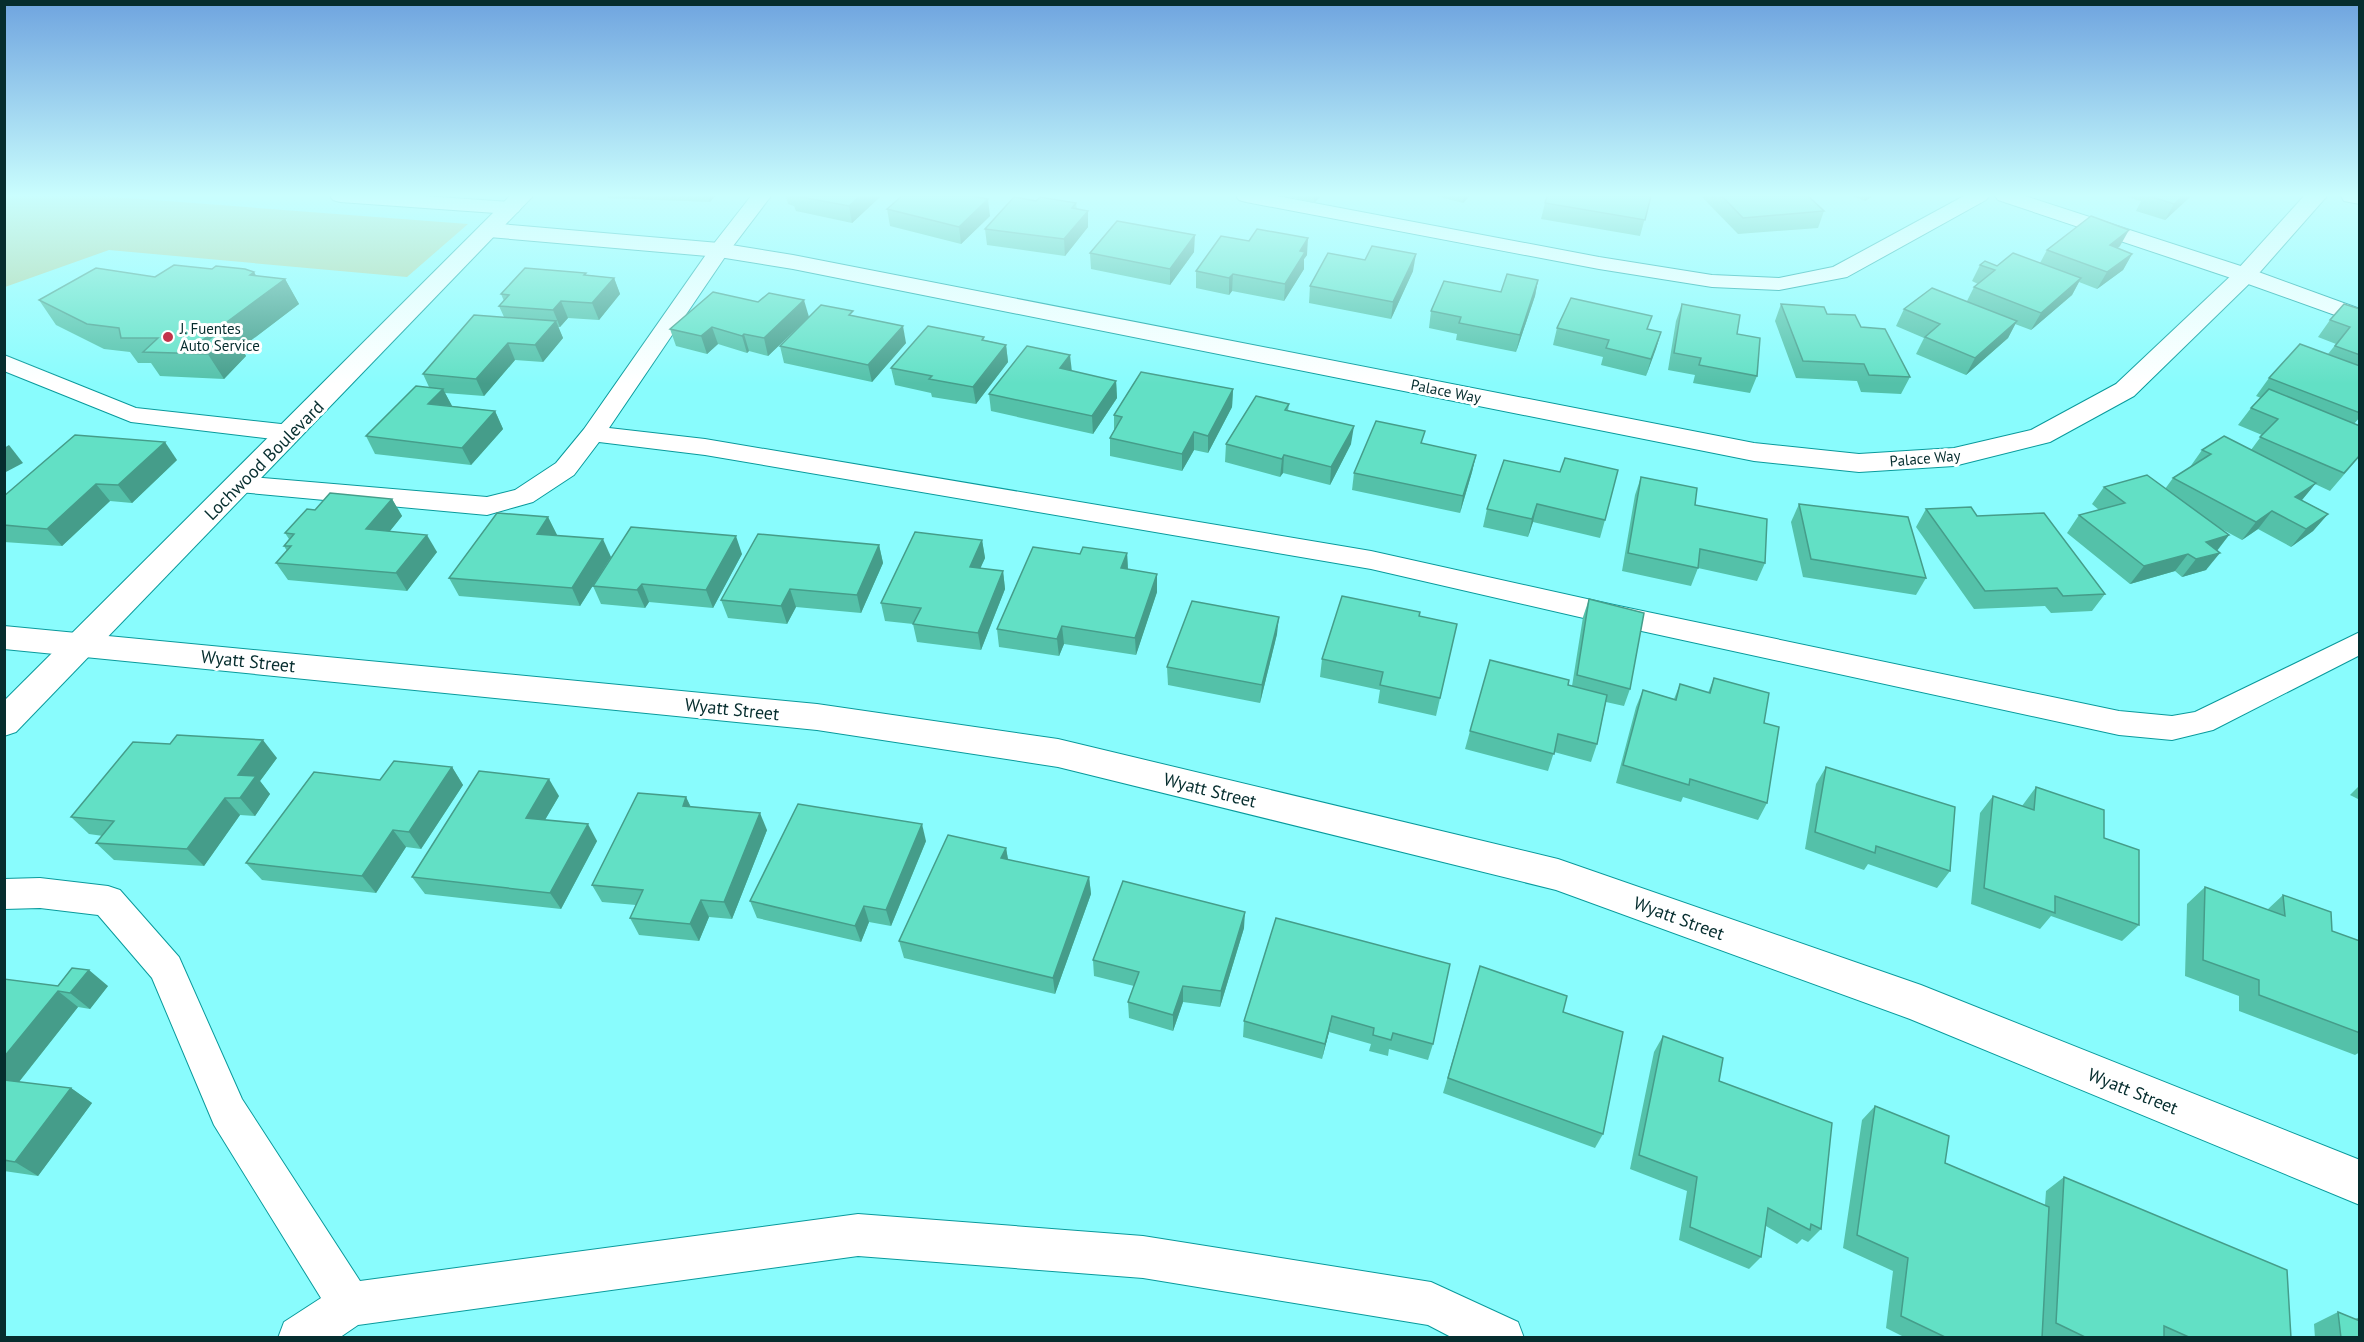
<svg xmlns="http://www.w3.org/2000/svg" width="2364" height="1342" font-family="'PT Sans',sans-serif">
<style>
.green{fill:#afd2a1}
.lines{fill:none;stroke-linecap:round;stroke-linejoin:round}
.lane-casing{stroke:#099a9c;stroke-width:2}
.street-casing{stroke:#099a9c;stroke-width:2}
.secondary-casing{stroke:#099a9c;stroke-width:2}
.lane{fill:#fff;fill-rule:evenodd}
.street{fill:#fff;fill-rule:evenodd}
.secondary{fill:#fff;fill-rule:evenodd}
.wall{fill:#54c1a9}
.shaded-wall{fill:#459d8a}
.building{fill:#62e0c5;stroke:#459d8a;stroke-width:1.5}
.poi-dot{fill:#c3334a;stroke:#fff;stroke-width:2}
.labels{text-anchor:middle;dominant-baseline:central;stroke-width:6;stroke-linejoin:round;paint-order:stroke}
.far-poi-label{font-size:15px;fill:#062d2e;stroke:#fff;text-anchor:start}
.far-street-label{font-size:15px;fill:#062d2e;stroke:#fff}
.street-label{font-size:18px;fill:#062d2e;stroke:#fff}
</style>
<rect width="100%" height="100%" fill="#89fcfd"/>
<path class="green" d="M4 196H102L468 224 407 277 109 250 5 287Z"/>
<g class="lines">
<defs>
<g id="lane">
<path d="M330 196H424L511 202 518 204 521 208 518 212 511 214 340 202 333 200Z"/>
<path d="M751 196H771L727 254 609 428 705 439 1371 551 1614 605 2119 711 2172 716 2195 712 2360 632V655L2213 730 2172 740 2119 735 1614 625 1371 569 705 455 599 442 574 475 533 502 487 515 239 492 230 490 226 484 230 478 239 476 487 497 515 490 556 463 584 429 712 246Z"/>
<path d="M1236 196H1277L1599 257 1712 275 1779 278 1833 267 1964 196H1989L1986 200 1847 277 1779 290 1712 287 1599 269 1246 202 1239 200Z"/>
<path d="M1995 196H2025L2253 270 2360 309V324L2237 280 1998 200Z"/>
<path d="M4 355 136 408 290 425 299 428 302 433 299 438 290 441 131 422 4 371Z"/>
<path d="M40 878 108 886 120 890 179 957 242 1099 360 1281 858 1214 1143 1236 1431 1282 1518 1322 1524 1338H1453L1428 1325 1143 1278 858 1256 358 1325 339 1338H278L284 1322 321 1298 214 1125 152 978 98 915 40 908 4 909V879Z"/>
</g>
<g id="street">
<path d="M2304 196H2327L2253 280 2134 396 2050 442 1954 466 1859 472 1754 461 793 269 719 257 489 237 481 235 478 230 481 225 489 223 719 243 793 255 1754 443 1859 454 1954 448 2031 430 2116 384 2237 270Z"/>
<path d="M2341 196H2360V204L2344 201Z"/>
<path d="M4 626 817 704 1058 739 1558 859 1921 985 2360 1160V1205L1910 1019 1556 890 1058 767 817 730 4 649Z"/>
</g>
<path id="secondary" d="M510 196H533L16 732 4 736V701Z"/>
</defs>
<use href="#lane" class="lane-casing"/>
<use href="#street" class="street-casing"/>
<use href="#secondary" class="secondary-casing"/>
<use href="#lane" class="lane"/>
<use href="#street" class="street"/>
<use href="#secondary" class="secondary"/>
</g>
<g class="wall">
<path d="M607 196H715L710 202 608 198Z"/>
<path d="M786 196H881L852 223 796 211 794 206 788 204Z"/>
<path d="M1286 196H1321L1314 203Z"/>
<path d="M1436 196H1470L1463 203Z"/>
<path d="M1651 196 1640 236 1541 219 1545 203Z"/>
<path d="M1701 196H1808L1824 211 1818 228 1738 234Z"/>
<path d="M1853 196H1873L1865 201Z"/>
<path d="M2125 196H2191L2165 220 2136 211 2141 201Z"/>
<path d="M1036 201 1076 203 1077 209 1088 211V227L1065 256 987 245 985 229Z"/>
<path d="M887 209 990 216 961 244 890 226Z"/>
<path d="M2120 246 2117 248 2132 254 2123 270 2097 289 2079 282 2072 295 2031 330 2015 324 2008 338 1966 375 1916 354 1924 338 1896 326 1904 309 1967 301 1974 287 1978 284 1972 281 1980 265 1997 266 2040 263 2047 250Z"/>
<path d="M1194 252 1170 285 1091 269 1090 253Z"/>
<path d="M1307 255 1304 259V269L1284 301 1232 291 1229 295 1196 288V271Z"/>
<path d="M1413 271 1391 319 1309 303 1310 286Z"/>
<path d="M587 275 614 278 620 294 599 320 568 318 560 327H558L563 338 543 362 515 360 484 396 445 393 452 406 495 411 503 429 471 465 375 454 366 436 429 387 423 374 504 317 499 306 504 301 501 294Z"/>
<path d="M256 276 285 279 299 304 241 348 246 356 224 379 160 376 151 363H138L130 352 104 349 56 325 39 300 155 277Z"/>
<path d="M1538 280 1535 296 1516 352 1456 340 1457 334 1429 328 1431 311Z"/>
<path d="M1682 304 1737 334 1757 376 1750 393 1693 383 1695 375 1668 370 1676 321Z"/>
<path d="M1781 304 1827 314 1861 327 1910 377 1901 394 1861 392 1857 381 1796 378 1775 321Z"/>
<path d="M2360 309V417L2354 424 2360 456 2330 491 2315 484 2302 500 2328 514 2313 531 2291 547 2258 529 2242 540 2216 526 2229 535 2217 551 2206 570 2182 577 2175 571 2130 584 2067 533 2079 515 2099 510 2092 504 2104 487 2165 489 2173 478 2190 467 2202 450H2251L2262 435 2238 425 2251 408 2261 398 2256 396 2269 378 2328 354 2336 344 2318 337 2330 320Z"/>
<path d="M853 316 906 343 872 382 784 363 780 346 801 324 768 356 749 351 747 353 718 344 707 354 676 346 670 329 808 317Z"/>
<path d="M1557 328 1648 329 1661 332 1646 376 1601 365 1603 357 1553 345Z"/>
<path d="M985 340 1006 345 1008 362 976 404 932 397 931 393 895 385 891 368Z"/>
<path d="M1071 371 1116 381 1117 398 1093 434 991 411 989 394Z"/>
<path d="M1233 389 1232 407 1208 453 1194 450 1182 471 1110 456V438L1114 430V415Z"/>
<path d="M1289 404 1288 411 1351 444 1330 485 1283 473 1280 477 1225 462 1226 444Z"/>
<path d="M1423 444 1476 455 1472 472 1460 513 1352 490 1354 473Z"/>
<path d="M177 460 132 503 110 501 62 546 4 542V496Z"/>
<path d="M1504 460 1605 520 1600 538 1533 522 1528 537 1483 527 1487 509Z"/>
<path d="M1641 477 1695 505 1765 563 1757 581 1698 568 1691 586 1622 571 1635 495Z"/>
<path d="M392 499 402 516 390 531 437 552 407 591 288 580 276 563 287 551 284 546 289 539 285 533 315 510Z"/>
<path d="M1799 504 1926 578 1916 595 1803 577 1791 522Z"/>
<path d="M1926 509 1977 516 2105 594 2092 611 2051 613 2045 606 1974 609 1916 527Z"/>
<path d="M548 517 557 535H556L611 557 580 606 459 596 449 578Z"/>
<path d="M982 540 985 558 980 568 1003 571 1005 589 981 650 917 642 913 624 885 621 881 603Z"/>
<path d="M879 545 883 563 861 613 796 607 787 624 728 618 721 600Z"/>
<path d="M1127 553 1128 570 1157 574V592L1136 655 1064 644 1059 656 999 647 997 629Z"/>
<path d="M742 554 713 608 649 602 645 608 601 604 593 586Z"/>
<path d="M1589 599 1630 689 1624 706 1606 702 1597 744 1591 762 1554 752 1548 771 1465 749 1470 731 1568 685 1572 686 1583 617Z"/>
<path d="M1419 616 1457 624 1436 716 1378 703 1380 690 1320 677 1322 659Z"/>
<path d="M1277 634 1260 703 1168 685 1167 667Z"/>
<path d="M1714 678 1764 723 1767 803 1758 820 1683 797 1681 802 1616 783 1636 707 1643 690 1674 699 1680 684 1708 693Z"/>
<path d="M277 758 260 781 270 794 255 816 240 815 204 866 114 860 96 843 103 836 89 834 71 817Z"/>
<path d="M452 767 463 785 421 849 406 847 376 893 262 880 246 863 380 780Z"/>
<path d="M1826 767 1950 871 1937 888 1868 864 1864 870 1805 849 1816 784Z"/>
<path d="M2360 785V800L2350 795Z"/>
<path d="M2036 787 2104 838 2139 925 2122 941 2051 916 2040 929 1971 904 1980 813 1993 796 2022 806Z"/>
<path d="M559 796 545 820 597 841 561 909 425 894 412 877Z"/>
<path d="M686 797 691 807 767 830 732 919 709 917 699 941 639 935 630 918 636 905 602 902 592 885Z"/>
<path d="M926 841 891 926 869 922 861 942 757 918 750 901Z"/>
<path d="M1006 848 1008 860 1089 877 1091 894 1055 994 904 958 899 941Z"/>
<path d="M2205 887 2267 910 2283 895 2332 931 2360 941V1052L2355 1055 2239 1011V996L2185 976 2187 904Z"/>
<path d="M1276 918 1433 1044 1428 1060 1389 1049 1388 1056 1369 1051 1371 1044 1329 1032 1322 1059 1243 1037 1244 1021Z"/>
<path d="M1244 928 1220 1007 1183 1002 1173 1031 1129 1018 1128 1002 1134 986 1094 976 1093 960Z"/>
<path d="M1480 966 1563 1012 1603 1134 1595 1148 1443 1093Z"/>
<path d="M4 979 58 986H108L90 1009 78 1007 19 1082 71 1088 92 1103 38 1176 4 1171Z"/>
<path d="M1663 1036 1719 1081 1821 1229 1808 1242 1802 1239 1797 1244 1766 1226 1761 1257 1749 1269 1679 1240 1687 1191 1630 1169 1654 1052Z"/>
<path d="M1875 1106 1945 1163 2045 1205 2046 1191 2064 1177 2291 1338H1906L1886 1328 1893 1271 1843 1248 1862 1120Z"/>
<path d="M2338 1312 2355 1319 2360 1317V1338H2315L2314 1324Z"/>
</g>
<g class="shaded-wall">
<path d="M709 196H715L710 202Z"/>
<path d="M860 196H881L852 223 849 206Z"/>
<path d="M1314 196H1321L1314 203Z"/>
<path d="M1464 196H1470L1463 203Z"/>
<path d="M1867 196H1873L1865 201Z"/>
<path d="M2183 196H2191L2165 220 2174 204Z"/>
<path d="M988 199 990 216 961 244 959 227Z"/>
<path d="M1088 211V227L1065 256 1064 239Z"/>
<path d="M2129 230 2120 246 2101 262 2110 245Z"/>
<path d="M1195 235 1194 252 1170 285V269Z"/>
<path d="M1308 238 1307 255 1304 259V269L1284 301 1285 284 1300 251Z"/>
<path d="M1416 254 1413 271 1391 319 1393 302Z"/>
<path d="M2132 254 2123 270 2097 289 2107 272Z"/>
<path d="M254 272 266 293 285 279 299 304 241 348 246 356 224 379 200 342 250 275Z"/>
<path d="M1233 274 1232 291 1229 295V278Z"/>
<path d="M614 278 620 294 599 320 592 303Z"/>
<path d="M2081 278 2072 295 2031 330 2041 313Z"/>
<path d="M1538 280 1535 296 1516 352 1520 335Z"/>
<path d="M804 300 809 317 768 356 764 338Z"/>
<path d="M561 301 568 318 560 327 553 310Z"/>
<path d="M556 321 563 338 543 362 535 345Z"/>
<path d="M2017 321 2008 338 1966 375 1975 358Z"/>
<path d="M903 326 906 343 872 382 868 365Z"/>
<path d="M712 327 718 344 707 354 701 336Z"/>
<path d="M1661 332 1656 349 1646 376 1651 359Z"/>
<path d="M744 334 749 351 747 353 742 336Z"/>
<path d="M508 343 515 360 484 396 476 379Z"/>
<path d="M1006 345 1008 362 976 404 973 387Z"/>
<path d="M1070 355 1072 372 1060 368Z"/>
<path d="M1116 381 1117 398 1093 434 1092 416Z"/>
<path d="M443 389 452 406 428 404Z"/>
<path d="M1233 389 1232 407 1208 453V436Z"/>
<path d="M495 411 503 429 471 465 462 448Z"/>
<path d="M1354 426 1351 444 1330 485 1331 467Z"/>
<path d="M1194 432V450L1182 471V454Z"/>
<path d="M165 442 177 460 132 503 118 485Z"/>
<path d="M9 445 23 463 4 473V448Z"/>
<path d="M1284 455 1283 473 1280 477 1282 459Z"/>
<path d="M1476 455 1472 472 1460 513 1463 496Z"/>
<path d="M2316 483 2301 501 2295 497Z"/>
<path d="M96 484 110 501 62 546 47 529Z"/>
<path d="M392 499 402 516 377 547 366 529Z"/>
<path d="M1537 504 1533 522 1528 537 1532 519Z"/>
<path d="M2272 511 2258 529 2242 540 2256 522Z"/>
<path d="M2328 514 2313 531 2291 547 2306 529Z"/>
<path d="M548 517 557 535 546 552 537 534Z"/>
<path d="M427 535 437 552 407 591 396 573Z"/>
<path d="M2229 535 2215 553 2206 542Z"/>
<path d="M736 536 742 554 713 608 706 590Z"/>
<path d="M603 539 611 557 580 606 572 588Z"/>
<path d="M982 540 985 558 973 585 970 567Z"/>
<path d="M879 545 883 563 861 613 857 595Z"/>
<path d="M1127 553 1128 571 1121 568Z"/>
<path d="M2220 553 2206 570 2182 577 2196 559Z"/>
<path d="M2188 554 2175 571 2130 584 2144 566Z"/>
<path d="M1003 571 1005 589 981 650 978 633Z"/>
<path d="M1157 574V592L1136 655 1135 638Z"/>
<path d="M642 584 649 602 645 608 637 590Z"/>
<path d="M790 589 796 607 787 624 781 606Z"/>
<path d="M1279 617 1277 634 1260 703 1262 685Z"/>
<path d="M1062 626 1064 644 1059 656 1057 639Z"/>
<path d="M263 740 277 758 260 781 270 794 255 816 240 798 238 775Z"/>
<path d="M452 767 463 785 421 849 409 832Z"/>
<path d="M549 779 559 796 536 835 526 818Z"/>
<path d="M686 797 694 815 683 806Z"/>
<path d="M225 798 240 815 204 866 187 849Z"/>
<path d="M760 813 767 830 732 919 724 902Z"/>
<path d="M588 824 597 841 561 909 550 893Z"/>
<path d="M922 824 926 841 891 926 886 910Z"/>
<path d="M393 830 406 847 376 893 362 876Z"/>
<path d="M1006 848 1009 865 1001 858Z"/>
<path d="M1089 877 1091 894 1055 994 1053 978Z"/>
<path d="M701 900 709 917 699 941 690 924Z"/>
<path d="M864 906 869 922 861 942 855 926Z"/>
<path d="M1245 912 1244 928 1220 1007 1221 991Z"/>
<path d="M89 970 108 986 90 1009 70 993Z"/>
<path d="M1183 986V1002L1173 1031V1015Z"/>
<path d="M58 991 78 1007 10 1093 4 1089V1057Z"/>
<path d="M1332 1016 1329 1032 1322 1059 1325 1044Z"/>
<path d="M71 1088 92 1103 38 1176 15 1162Z"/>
</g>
<g class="building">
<path d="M796 196H860L849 206Z"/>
<path d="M902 196H972L988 199 959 227 887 209Z"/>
<path d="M1547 196H1651L1645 220 1545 203Z"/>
<path d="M1722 196H1808L1824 211 1743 218Z"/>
<path d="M2149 196H2183L2174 204Z"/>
<path d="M1014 197 1036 201 1040 197 1076 203 1072 208 1088 211 1064 239 985 229Z"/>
<path d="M2091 216 2129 230 2110 245 2132 254 2107 272 2047 250Z"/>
<path d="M1117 221 1195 235 1170 269 1090 253Z"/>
<path d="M1257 229 1308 238 1300 251 1305 252 1285 284 1233 274 1229 278 1196 271 1221 236 1249 241Z"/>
<path d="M1372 246 1416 254 1393 302 1310 286 1328 253 1365 260Z"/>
<path d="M2013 253 2081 278 2041 313 1974 287 1995 270 1980 265 1985 261 1997 266Z"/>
<path d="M174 265 212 269 216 266 245 269 254 272 250 275 285 279 200 342H206L220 331H231L208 354 143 352 158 338H121L119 328 87 324 39 300 96 268 155 277Z"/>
<path d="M525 268 586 273 584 275 614 278 592 303 561 301 553 310 499 306 509 295 501 294Z"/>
<path d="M1507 274 1538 280 1520 335 1459 323 1461 317 1431 311 1444 281 1501 292Z"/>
<path d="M1932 288 2017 321 1975 358 1925 337 1940 324 1904 309Z"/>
<path d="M713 292 758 302 769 293 804 300 764 338 744 334 742 336 712 327 701 336 670 329Z"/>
<path d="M1571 298 1652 316 1647 329 1661 332 1651 359 1606 348 1609 340 1557 328Z"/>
<path d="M1682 304 1740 315 1737 334 1760 338 1757 376 1699 365 1701 358 1674 353Z"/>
<path d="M1781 304 1824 307 1827 314 1855 315 1861 327 1885 329 1910 377 1869 375 1864 364 1803 361Z"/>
<path d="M2344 304 2360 309V355L2335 346 2350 327 2330 320Z"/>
<path d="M821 305 853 311 849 315 903 326 868 365 780 346Z"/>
<path d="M474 315 556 321 535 345 508 343 476 379 423 374Z"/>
<path d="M928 326 984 337 982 340 1006 345 973 387 929 379 932 376 891 368Z"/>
<path d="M2300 344 2360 366V413L2269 378Z"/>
<path d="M1027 346 1070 355 1060 368 1116 381 1092 416 989 394Z"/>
<path d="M1141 372 1233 389 1208 436 1194 432 1182 454 1110 438 1122 417 1114 415Z"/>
<path d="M416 386 443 389 428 404 495 411 462 448 366 436Z"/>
<path d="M2269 389 2360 426V455L2344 473 2260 437 2278 419 2251 408Z"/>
<path d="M1256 396 1289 404 1285 410 1354 426 1331 467 1284 455 1282 459 1226 444Z"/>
<path d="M1376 421 1425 431 1421 443 1476 455 1463 496 1354 473Z"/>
<path d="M75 435 165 442 118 485 96 484 47 529 4 525V496Z"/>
<path d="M2224 436 2316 483 2295 497 2328 514 2306 529 2272 511 2256 522 2173 478 2211 454 2202 450Z"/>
<path d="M1565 458 1618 470 1605 520 1537 504 1532 519 1487 509 1504 460 1560 472Z"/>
<path d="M2147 475 2229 535 2206 542 2220 553 2196 559 2188 554 2144 566 2079 515 2125 503 2104 487Z"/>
<path d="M1641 477 1697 488 1695 505 1767 519 1765 563 1700 549 1698 568 1628 553Z"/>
<path d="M330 493 392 499 366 529 427 535 396 573 276 563 291 546H284L294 534 285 533 307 509 315 510Z"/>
<path d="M1799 504 1908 517 1926 578 1811 559Z"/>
<path d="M1971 507 1977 516 2044 513 2105 594 2063 596 2057 588 1985 591 1926 509Z"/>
<path d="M497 513 548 517 537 534 603 539 572 588 449 578Z"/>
<path d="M631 527 736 536 706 590 642 584 637 590 593 586Z"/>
<path d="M915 532 982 540 970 567 1003 571 978 633 913 624 921 608 881 603Z"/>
<path d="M758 534 879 545 857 595 790 589 781 606 721 600Z"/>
<path d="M1033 547 1080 554 1083 547 1127 553 1121 568 1157 574 1135 638 1062 626 1057 639 997 629Z"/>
<path d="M1342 596 1420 612 1419 616 1457 624 1440 698 1380 685 1383 672 1322 659Z"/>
<path d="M1589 599 1644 613 1630 689 1577 675Z"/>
<path d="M1192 601 1279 617 1262 685 1167 667Z"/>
<path d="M1490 660 1569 680 1568 685 1607 695 1597 744 1558 734 1554 754 1470 731Z"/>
<path d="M1714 678 1769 693 1764 723 1779 727 1767 803 1690 779 1689 785 1623 765 1643 690 1676 700 1680 684 1710 693Z"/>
<path d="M177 735 263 740 238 775 256 776 240 798H225L187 849 96 843 114 821 71 817 133 742 170 744Z"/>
<path d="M394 761 452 767 409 832 393 830 362 876 246 863 314 772 380 780Z"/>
<path d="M1826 767 1955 807 1950 871 1876 846 1875 853 1815 832Z"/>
<path d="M479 771 549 779 526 818 588 824 550 893 412 877Z"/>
<path d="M2036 787 2104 810V838L2139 850V925L2055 896V913L1984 888 1993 796 2034 810Z"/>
<path d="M638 793 686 797 683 806 760 813 724 902 701 900 690 924 630 918 643 890 592 885Z"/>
<path d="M798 804 922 824 886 910 864 906 855 926 750 901Z"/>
<path d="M948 835 1006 848 1001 858 1089 877 1053 978 899 941Z"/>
<path d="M1123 881 1245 912 1221 991 1183 986 1173 1015 1128 1002 1139 972 1093 960Z"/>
<path d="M2205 887 2285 916 2283 895 2331 912 2332 931 2360 941V1033L2259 995V980L2203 960Z"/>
<path d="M1276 918 1450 964 1433 1044 1393 1033 1391 1040 1373 1035 1374 1028 1332 1016 1325 1044 1244 1021Z"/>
<path d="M1480 966 1567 996 1563 1012 1623 1032 1603 1134 1448 1078Z"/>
<path d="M72 968 89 970 70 993 58 991 4 1057V979L58 986Z"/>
<path d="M1663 1036 1723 1058 1719 1081 1832 1123 1821 1229 1811 1224 1810 1230 1768 1208 1761 1257 1690 1227 1697 1177 1639 1155Z"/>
<path d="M4 1080 71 1088 15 1162 4 1160Z"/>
<path d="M1875 1106 1949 1136 1945 1163 2049 1207 2042 1338H1947L1901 1316 1908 1258 1857 1235Z"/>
<path d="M2064 1177 2287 1270 2291 1338H2191L2164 1326V1338H2087L2056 1323Z"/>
<path d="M2338 1312 2360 1321V1338H2341Z"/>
</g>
<linearGradient id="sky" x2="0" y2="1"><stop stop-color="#6fa4df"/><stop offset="0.51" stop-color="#cafefe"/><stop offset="1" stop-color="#cafefe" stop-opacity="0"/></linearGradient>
<rect width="2364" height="384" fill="url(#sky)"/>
<circle class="poi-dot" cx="168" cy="337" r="6"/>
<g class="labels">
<g class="far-poi-label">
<text x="180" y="328">J. Fuentes<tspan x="180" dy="17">Auto Service</tspan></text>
</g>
<g class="far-street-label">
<text transform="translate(1446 391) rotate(11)">Palace Way</text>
<text transform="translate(1925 458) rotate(-5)">Palace Way</text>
</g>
<g class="street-label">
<text transform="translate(264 460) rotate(-45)">Lochwood Boulevard</text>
<text transform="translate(248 661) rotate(6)">Wyatt Street</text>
<text transform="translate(732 709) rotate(6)">Wyatt Street</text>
<text transform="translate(1210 790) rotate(14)">Wyatt Street</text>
<text transform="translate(1679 918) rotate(20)">Wyatt Street</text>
<text transform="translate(2133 1091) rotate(22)">Wyatt Street</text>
</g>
</g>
<rect width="2364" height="1342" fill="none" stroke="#062d2e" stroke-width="12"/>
</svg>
